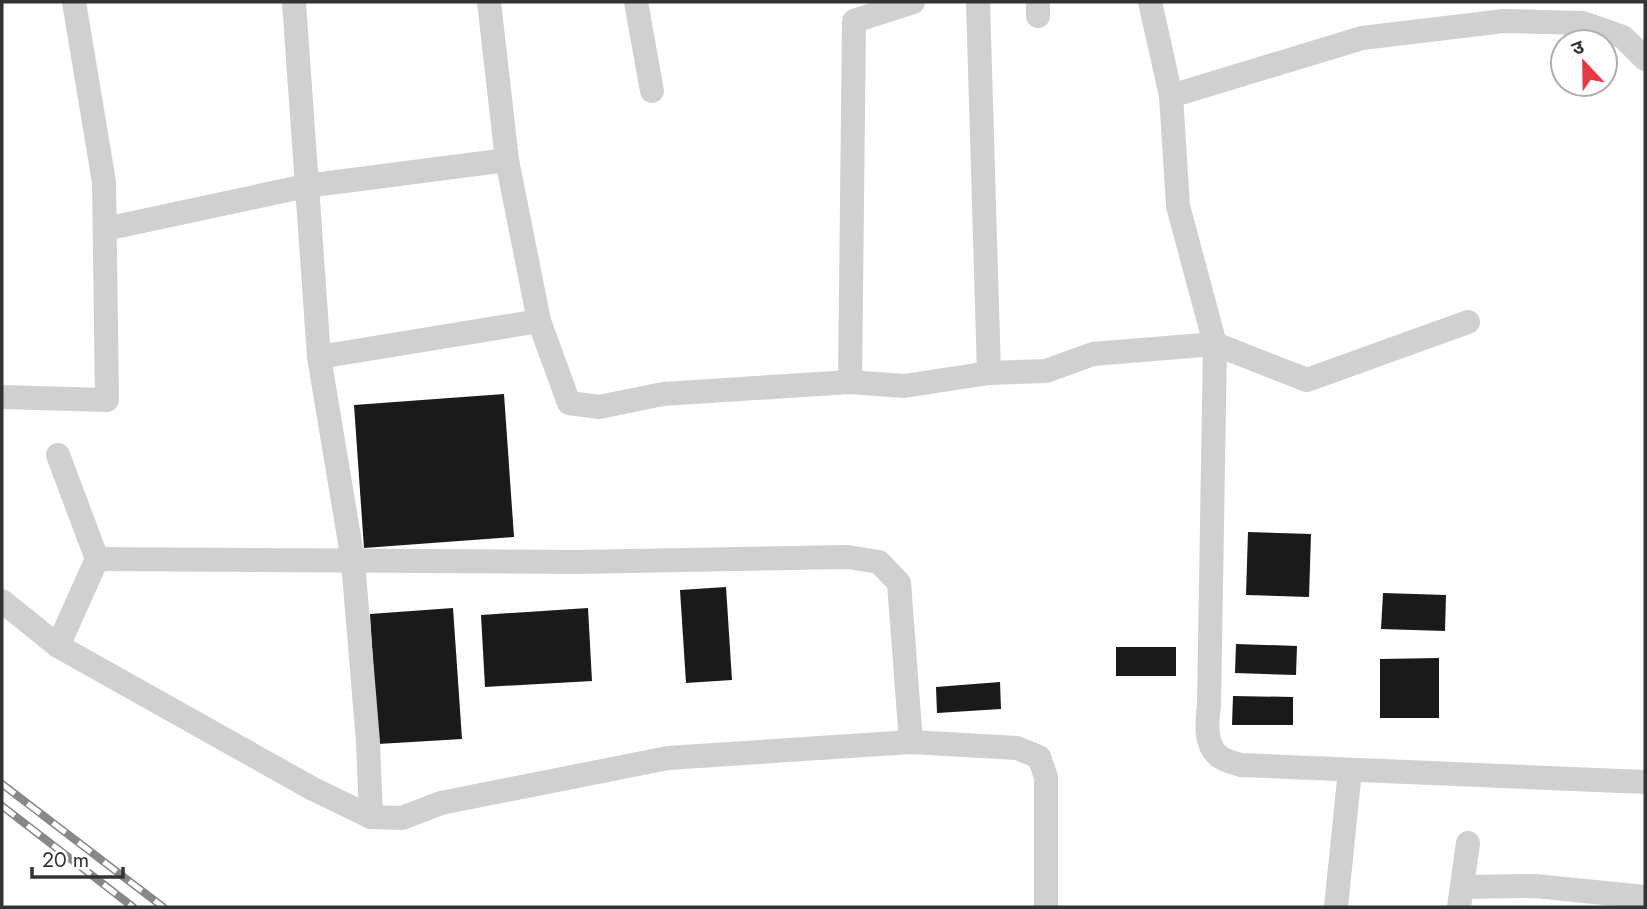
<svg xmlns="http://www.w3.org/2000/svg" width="1647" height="909" font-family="Jost,'Noto Sans Devanagari',sans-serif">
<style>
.building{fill:#1a1a1a}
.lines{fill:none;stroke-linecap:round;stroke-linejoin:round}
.street{stroke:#d0d0d0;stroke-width:24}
.rail-casing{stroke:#888;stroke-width:8}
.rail{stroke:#fff;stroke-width:5;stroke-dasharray:16;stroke-linecap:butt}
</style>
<rect width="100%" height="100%" fill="#fff"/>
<g class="building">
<path d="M504 394 514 537 364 548 354 405Z"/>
<path d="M1248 532 1311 534 1309 597 1246 595Z"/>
<path d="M726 587 732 680 686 683 680 590Z"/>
<path d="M1383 593 1446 595 1445 631 1381 629Z"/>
<path d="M453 608 462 739 378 744 370 614Z"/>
<path d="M588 608 592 681 485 687 481 615Z"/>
<path d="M1236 644 1297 646 1296 675 1235 673Z"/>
<rect x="1116" y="647" width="60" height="29"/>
<path d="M1439 658V718H1380V659Z"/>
<path d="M1000 682 1001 709 937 713 936 687Z"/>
<path d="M1233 696 1293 697V725H1232Z"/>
</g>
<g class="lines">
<g class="street">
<path d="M294 2 319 357 353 561 368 742 371 817"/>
<path d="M489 2 507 160 539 321 569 403 599 407 663 394 850 382 904 386 989 373 1046 371 1093 354 1215 344 1307 380 1468 322"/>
<path d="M636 2 652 91"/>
<path d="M978 2 989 373"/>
<path d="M1038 2V16"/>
<path d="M1150 2 1171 96 1362 38 1504 21 1583 23 1623 37 1645 59"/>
<path d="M1171 96 1178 206 1215 344 1209 705C1207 721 1204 746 1220 757 1225 761 1235 763 1241 765L1645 782"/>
<path d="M105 229 306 186 507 160"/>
<path d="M319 357 539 321"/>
<path d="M850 382 854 21 913 2"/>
<path d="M2 397 107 400 104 182 74 2"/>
<path d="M58 455 97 559 58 646"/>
<path d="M97 559 577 562 848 557 879 562 899 583 911 742"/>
<path d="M2 601 58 646 313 789 371 817 402 818 441 803 668 758 911 742 1017 748 1039 757 1046 777V907"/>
<path d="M1462 887 1535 886 1645 897"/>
<path d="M1336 907 1350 770"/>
<path d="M1459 907 1468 843"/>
</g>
<defs>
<g id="rail">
<path d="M2 784 163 907"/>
<path d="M2 806 133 907"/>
</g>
</defs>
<use href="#rail" class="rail-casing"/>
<use href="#rail" class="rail"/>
</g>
<rect width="1647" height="909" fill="none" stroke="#333333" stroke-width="7"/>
<g transform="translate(1584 63) rotate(338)"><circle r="33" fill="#ffffff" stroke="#adadad" stroke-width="2"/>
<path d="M0-5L12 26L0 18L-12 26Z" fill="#e63946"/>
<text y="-10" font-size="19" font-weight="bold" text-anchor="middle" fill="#333333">उ</text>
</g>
<path d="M32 867v10h91v-10" fill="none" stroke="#333333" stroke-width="3.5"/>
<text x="42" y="867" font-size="21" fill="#333333" stroke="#ffffff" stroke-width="5" paint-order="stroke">20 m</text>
</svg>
